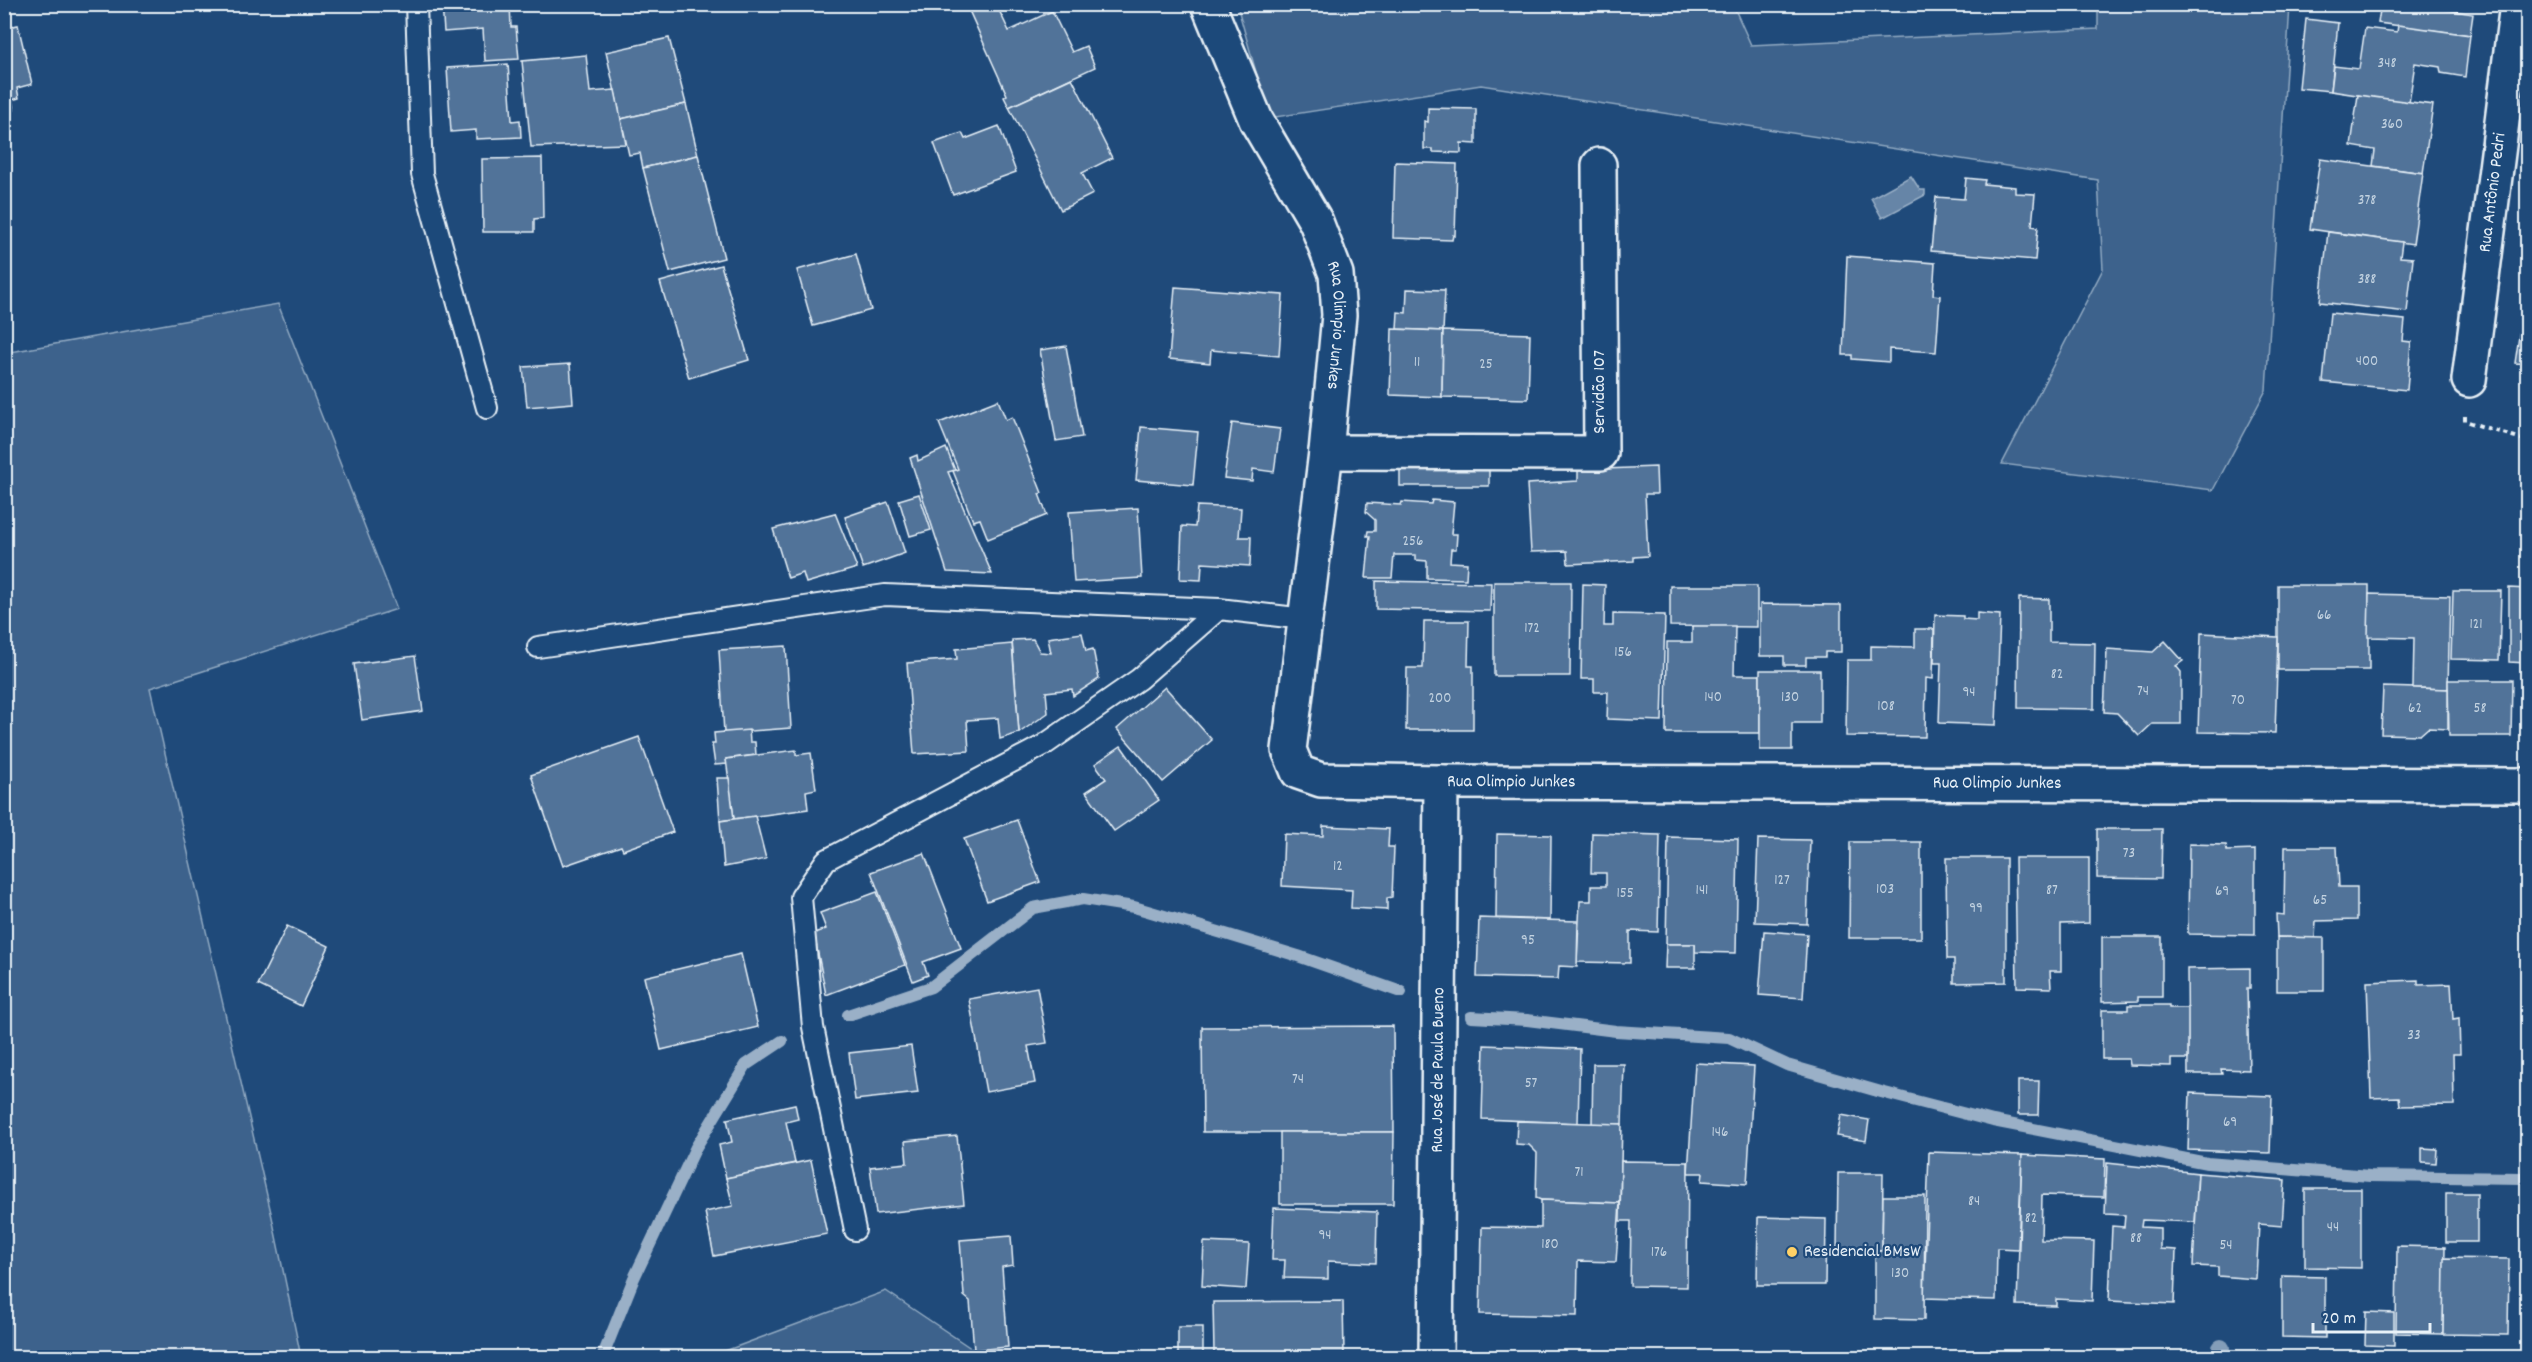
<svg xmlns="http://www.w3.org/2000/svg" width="2532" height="1362" font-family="Dekko,sans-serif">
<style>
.green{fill:#3c628c;stroke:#92aac2;stroke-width:1.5}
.water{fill:#6685a7;stroke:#9ab0c7;stroke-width:1.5}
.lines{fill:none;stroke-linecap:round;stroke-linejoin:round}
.stream{stroke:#9ab0c7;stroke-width:12}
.building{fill:#517399;stroke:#e8f1f8;stroke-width:1.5}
.lane-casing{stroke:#e8f1f8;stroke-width:24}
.street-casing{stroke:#e8f1f8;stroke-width:38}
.path{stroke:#e8f1f8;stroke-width:4;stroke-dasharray:4.5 4.5;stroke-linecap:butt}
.lane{stroke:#1f4a7a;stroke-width:20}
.street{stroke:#1f4a7a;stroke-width:33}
.tree{fill:#849eb9}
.poi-dot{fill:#ffd166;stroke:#1f4a7a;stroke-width:2}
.labels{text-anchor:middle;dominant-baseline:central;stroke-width:4.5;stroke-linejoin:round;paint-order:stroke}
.number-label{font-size:15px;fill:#c2d2e0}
.street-label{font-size:18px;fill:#e8f1f8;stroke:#1f4a7a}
.poi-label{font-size:18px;fill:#e8f1f8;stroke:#1f4a7a;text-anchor:start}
</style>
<rect width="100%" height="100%" fill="#1f4a7a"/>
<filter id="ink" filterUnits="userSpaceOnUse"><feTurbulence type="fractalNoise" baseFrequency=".0167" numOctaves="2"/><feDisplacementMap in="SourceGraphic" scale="12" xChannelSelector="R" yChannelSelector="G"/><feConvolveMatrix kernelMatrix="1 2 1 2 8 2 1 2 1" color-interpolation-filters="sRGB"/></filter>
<g filter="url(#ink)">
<g class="green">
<path d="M1237 5H1733L1751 45 2098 29V5H2290L2266 390 2213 490 2002 464 2103 269 2098 180 1481 85 1269 118Z"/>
<path d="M278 304 397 609 150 688 272 1217 301 1357H5V353Z"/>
<path d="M886 1291 984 1357H709Z"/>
</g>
<path class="water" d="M1911 176 1920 190H1925V195L1882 218 1871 198Z"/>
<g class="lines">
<g class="stream">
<path d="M848 1015 931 987 1033 908 1083 899 1134 907 1229 935 1298 956 1401 992"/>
<path d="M1471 1017 1527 1020 1616 1031 1729 1038 1787 1065 1881 1092 1993 1121 2207 1163 2370 1176 2523 1178"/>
<path d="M602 1358 634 1278 696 1147 746 1065 782 1041"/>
</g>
</g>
<g class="building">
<path d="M442 4H510L511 27H516L519 59 485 61 483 29 444 32Z"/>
<path d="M971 4H996L1009 31 1052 11 1072 52 1086 46 1095 67 1009 107 1004 97 1007 95 967 6Z"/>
<path d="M1861 4H1871L1872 11 1862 12Z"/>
<path d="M2381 4H2443V9L2473 14 2470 35 2378 23Z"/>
<path d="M2306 19 2338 23 2331 91 2299 88Z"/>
<path d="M18 25 32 84 17 88 19 98 12 100 14 110 4 113V28Z"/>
<path d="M2398 25 2470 35 2465 77 2441 73 2440 67 2415 63 2409 103 2331 91 2334 66 2359 69 2365 28 2397 32Z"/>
<path d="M669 38 686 104 621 119 606 52Z"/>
<path d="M586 55 590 92 615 90 626 144 531 147 522 61Z"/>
<path d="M508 64 512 121 520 120 521 137 476 139V130L451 132 447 68Z"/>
<path d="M1072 78 1112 158 1082 173 1093 194 1061 210 1009 107Z"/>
<path d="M2358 95 2433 105 2423 173 2373 166 2375 150 2351 146Z"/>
<path d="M686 104 698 155 643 168 640 153 629 155 621 119Z"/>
<path d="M1428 108 1476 109V144L1461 143V153L1433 152V149H1424V121L1428 122Z"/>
<path d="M999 126 1016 172 953 195 934 143 962 133 965 139Z"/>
<path d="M698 155 724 258 670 272 643 168Z"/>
<path d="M542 158 543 218 534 219V232H483L482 159Z"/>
<path d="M2320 159 2423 173 2413 244 2310 229Z"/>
<path d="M1395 162 1457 164 1455 236 1453 235 1452 240 1393 238Z"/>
<path d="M1966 178 1985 180 1984 184 2015 187V193L2035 194 2032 226 2038 227 2035 260 1931 251 1936 197 1964 199Z"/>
<path d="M2328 232 2402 242 2400 257 2413 258 2407 312 2320 302Z"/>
<path d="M856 254 871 310 813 326 797 270Z"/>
<path d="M1847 256 1935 263 1933 295 1940 296 1936 352 1889 349V362L1852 359V355H1843Z"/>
<path d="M721 265 749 360 689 378 660 282Z"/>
<path d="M2528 286V316H2522Z"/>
<path d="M1175 287 1283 295 1279 356 1211 350 1210 363 1169 359Z"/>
<path d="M1407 289 1445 290 1443 331 1397 329 1398 312 1406 313Z"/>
<path d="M2330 313 2405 320 2403 341 2411 342 2407 390 2323 382Z"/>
<path d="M2522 316H2528V364L2515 363Z"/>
<path d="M1392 329 1443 331 1442 397 1390 395Z"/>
<path d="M1443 331 1530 334 1528 399 1442 397Z"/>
<path d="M1066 346 1082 437 1056 441 1040 350Z"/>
<path d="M570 364 573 403 527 407 523 367Z"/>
<path d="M998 400 1006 420 1012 417 1042 493 1039 494 1047 515 988 539 980 519 973 521 953 471 958 469 939 423Z"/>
<path d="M1232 423 1280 429 1274 472 1253 469 1252 481 1224 478Z"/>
<path d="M1141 427 1198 432 1193 485 1136 480Z"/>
<path d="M946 448 955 470 948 472 992 574 947 572 910 458 917 455 918 461Z"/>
<path d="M1656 467 1657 494H1645L1648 556 1634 557V561L1568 564 1567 551 1531 552 1527 484 1578 481V470Z"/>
<rect x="1400" y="468" width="89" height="18"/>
<path d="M919 494 931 530 910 536 899 500Z"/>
<path d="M1432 500 1454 502 1451 534H1457L1456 549H1451L1450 562 1467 563 1466 579 1427 578V561L1416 560V555H1394L1392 578H1366L1370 536H1367L1368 531H1375V520L1366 512 1367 503 1401 505 1402 502 1431 504Z"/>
<path d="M888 502 905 553 863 568 845 517Z"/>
<path d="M1197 506 1241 508 1239 537H1251L1250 566 1202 563 1201 580 1180 579 1182 526 1195 527Z"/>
<path d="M1138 508 1142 578 1074 582 1069 512Z"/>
<path d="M835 513 857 568 806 583 803 573 788 578 773 529Z"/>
<path d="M1376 581 1491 583 1490 611 1376 609Z"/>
<path d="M1494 582H1571L1570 676H1494Z"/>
<path d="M1583 584 1605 585 1604 626H1613V614L1665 615 1662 721 1607 719 1608 692H1594V679H1581Z"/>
<rect x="2278" y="585" width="91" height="85"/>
<path d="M1670 586H1757V627L1670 626Z"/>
<path d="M2509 588 2528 589 2527 663 2509 662Z"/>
<path d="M2453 591H2501L2499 660 2451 659Z"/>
<path d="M2369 594 2450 596 2448 689 2413 688 2414 638 2368 637Z"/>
<path d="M2019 598 2049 599V642L2095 643 2094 709 2018 708Z"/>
<path d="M1760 604 1841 605V652H1825V657H1806V665H1784V656H1760Z"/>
<path d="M1977 613 2000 615 1996 725 1939 723 1941 663H1934L1935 615 1963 616V619L1977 620Z"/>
<path d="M1424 621H1469L1468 666H1473V730H1406L1407 668H1423Z"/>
<path d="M1692 626H1735L1734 675H1760V733H1666L1667 642H1692Z"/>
<path d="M1915 629H1934L1933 679 1926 678 1925 737 1846 736 1847 660H1871V646L1915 647Z"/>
<path d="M1082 633 1086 651 1093 649 1099 679 1073 696 1072 689 1046 692 1048 713 1019 733 1012 640 1033 639 1040 652 1051 653 1048 638Z"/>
<path d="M2201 633 2278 637 2275 733 2198 732Z"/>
<path d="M2165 641 2183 661 2176 666 2181 672V724H2152L2139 736 2117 713 2104 712 2107 649 2153 652Z"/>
<path d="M1012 644 1019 733 1000 739 998 718 967 720 969 751 914 754 907 663 957 659 956 649Z"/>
<path d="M786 646 791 728 724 733 719 650Z"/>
<path d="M415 656 423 711 362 720 354 664Z"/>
<path d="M1760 670H1820V723H1792V750H1760Z"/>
<path d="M2448 680H2512L2511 736H2449Z"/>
<path d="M1165 687 1212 740 1163 782 1117 729Z"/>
<path d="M2383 687 2448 689V729L2428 728 2420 735 2381 734Z"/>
<path d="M749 730 750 742H755L756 755 726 759 727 764 715 765 712 744H715L714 733Z"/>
<path d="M639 737 673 832 623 850 621 846 563 866 531 775Z"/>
<path d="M1121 746 1159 800 1114 831 1086 792 1106 779 1095 764Z"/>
<path d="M796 750V755L811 753 816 789 806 791 808 809 734 819 726 759Z"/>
<path d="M717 778H729L734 819 720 821Z"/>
<path d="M755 816 766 859 724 867 720 821Z"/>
<path d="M1017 820 1040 882 987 901 964 839Z"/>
<path d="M1323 826 1389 829 1388 847H1394L1392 897 1387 898V910L1351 908 1352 890 1282 886 1284 834 1323 836Z"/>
<path d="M2097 829H2162L2161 879 2097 878Z"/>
<path d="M1592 833 1660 835 1658 932 1630 931V963L1577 962 1580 901H1591V886H1606V873H1591Z"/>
<path d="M1497 834 1551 835 1550 920 1496 918Z"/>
<path d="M1668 837 1738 839 1736 953 1695 952V944H1666Z"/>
<path d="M1758 839 1810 840 1807 924 1755 922Z"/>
<path d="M1850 842H1921V938H1849Z"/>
<path d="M2189 844 2226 845 2227 851 2255 850V935L2188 934Z"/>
<path d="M2285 847H2337L2339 887H2357V920L2316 921 2315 938 2277 937 2276 914 2284 915Z"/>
<path d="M924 853 961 948 923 962 928 975 913 981 871 872Z"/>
<path d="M1946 858H2006V982L1954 983V959H1947Z"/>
<path d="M2015 858H2089V923L2061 924V971H2050L2051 988 2017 987Z"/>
<path d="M877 892 905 965 826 995 814 933 826 929 820 913Z"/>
<path d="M1479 918 1578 921 1577 967 1559 966 1558 979 1477 977Z"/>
<path d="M287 926 329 946 301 1006 258 985Z"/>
<path d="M1764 931 1807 934 1803 998 1759 995Z"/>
<path d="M2102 937H2162V997H2138V1001L2102 1002Z"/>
<path d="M2277 937 2324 938V991H2277Z"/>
<path d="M1666 944H1695V968H1665Z"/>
<path d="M741 954 758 1027 661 1050 644 977Z"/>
<path d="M2250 968V988H2247L2249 1070 2221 1069 2222 1074H2188L2187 969Z"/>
<path d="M2418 980V985L2451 984 2453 1019 2459 1018 2460 1054H2453L2454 1105 2400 1106 2399 1097 2371 1098 2367 982Z"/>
<path d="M1037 987 1047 1043 1028 1046 1035 1083 986 1092 969 999Z"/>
<path d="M2128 1005H2169V1008H2188V1059H2171V1066L2130 1065 2129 1059H2102V1010H2128Z"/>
<path d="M1393 1026 1394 1132H1203L1202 1027Z"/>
<path d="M1484 1045 1580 1049 1578 1123 1482 1119Z"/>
<path d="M911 1046 918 1093 855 1100 849 1053Z"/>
<path d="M1695 1063 1754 1066 1747 1184 1702 1181 1703 1173H1688Z"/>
<path d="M1593 1064H1624L1622 1124H1592Z"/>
<path d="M2018 1081H2039L2038 1115H2018Z"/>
<path d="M2190 1093 2272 1096 2270 1153 2188 1150Z"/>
<path d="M795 1104 798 1119 786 1122 795 1163 726 1178 719 1145 732 1142 727 1119Z"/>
<path d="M1841 1115 1869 1120 1866 1141 1837 1136Z"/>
<path d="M1517 1121 1622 1124 1620 1203 1541 1200 1536 1198 1537 1153 1529 1145 1516 1144Z"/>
<path d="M1280 1132H1394L1393 1204H1280Z"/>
<path d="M957 1136 964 1204 876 1214 870 1167 907 1163 905 1141Z"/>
<path d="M2422 1148 2437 1149 2436 1163 2422 1162Z"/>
<path d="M1929 1152 2022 1155 2018 1249 1997 1248 1996 1300 1924 1298Z"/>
<path d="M2022 1155 2105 1159 2104 1197 2042 1195 2041 1240 2094 1241 2092 1301 2056 1299V1306L2017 1305Z"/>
<path d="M811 1160 827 1234 714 1256 705 1212 733 1206 726 1178Z"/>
<path d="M1621 1161 1688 1162 1687 1287 1630 1286 1631 1221H1620Z"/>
<path d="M2107 1163 2198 1173 2195 1222 2142 1220 2141 1227 2160 1228V1249L2176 1250 2174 1304 2109 1301 2112 1226 2124 1227 2125 1215 2105 1214Z"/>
<path d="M1838 1173H1883L1882 1251 1837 1250Z"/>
<path d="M2198 1173 2285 1180 2282 1226 2259 1224 2256 1279 2218 1276V1267L2193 1266Z"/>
<path d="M2305 1189H2361V1268L2305 1267Z"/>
<rect x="2446" y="1193" width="31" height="49"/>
<path d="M1883 1196H1925L1924 1320 1875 1319V1251H1882Z"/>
<path d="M1541 1200 1620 1203 1616 1262 1578 1261 1577 1316 1480 1314 1482 1227 1541 1228Z"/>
<path d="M1274 1208 1377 1212 1376 1263 1328 1261V1279L1284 1278 1285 1260H1272Z"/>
<path d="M1758 1217 1826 1219 1825 1285H1757Z"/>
<path d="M1011 1236 1013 1265 1002 1267 1008 1347 974 1350 970 1301 964 1296 960 1240Z"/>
<path d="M1204 1242 1249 1244 1246 1289 1202 1286Z"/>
<path d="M2397 1246 2445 1247 2443 1334 2396 1333Z"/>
<path d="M2444 1258 2509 1259 2508 1335 2443 1334Z"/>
<path d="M2282 1276 2325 1277V1338L2282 1337Z"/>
<path d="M1343 1301 1344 1354H1279V1358H1178V1327H1203V1353H1214L1213 1302Z"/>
<path d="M2366 1312 2394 1313V1346L2365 1345Z"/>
</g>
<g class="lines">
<defs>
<g id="lane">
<path d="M416 4 422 174 487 408"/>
<path d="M538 647 885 595 1219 609 1305 619"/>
<path d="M855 1230 813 1027 801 897 826 860 1044 745 1139 679 1219 609"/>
</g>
<g id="street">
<path id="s1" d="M1208 4 1256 120 1316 222 1336 274 1339 315 1326 452 1289 750 1298 772 1321 780 1441 782 2528 785"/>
<path id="s2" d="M2469 380 2517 4"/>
<path d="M1326 452 1601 453 1599 165"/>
<path id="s3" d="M1436 1358 1441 782"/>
</g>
</defs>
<use href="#lane" class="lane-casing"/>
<use href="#street" class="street-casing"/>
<path class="path" d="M2465 416V421L2528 441"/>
<use href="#lane" class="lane"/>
<use href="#street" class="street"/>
</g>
<circle class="tree" cx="2221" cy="1348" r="9"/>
</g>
<circle class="poi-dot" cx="1792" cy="1252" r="6"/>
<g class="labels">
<g class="number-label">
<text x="2387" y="64">348</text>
<text x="2392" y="125">360</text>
<text x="2367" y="201">378</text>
<text x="2367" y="280">388</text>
<text x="2367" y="362">400</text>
<text x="1417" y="363">11</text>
<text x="1486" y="365">25</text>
<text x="1413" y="542">256</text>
<text x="2324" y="616">66</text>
<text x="2476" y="625">121</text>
<text x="1532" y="629">172</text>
<text x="1623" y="653">156</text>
<text x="2057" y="675">82</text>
<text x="2143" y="692">74</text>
<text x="1969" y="693">94</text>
<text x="1713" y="698">140</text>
<text x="1790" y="698">130</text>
<text x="1440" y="699">200</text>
<text x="2238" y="701">70</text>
<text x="1886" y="707">108</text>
<text x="2415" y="709">62</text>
<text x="2480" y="709">58</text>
<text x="2129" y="854">73</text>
<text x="1338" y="867">12</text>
<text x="1782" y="881">127</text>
<text x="1885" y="890">103</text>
<text x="1702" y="891">141</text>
<text x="2052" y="891">87</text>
<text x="2222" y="892">69</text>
<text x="1625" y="894">155</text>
<text x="2320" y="901">65</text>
<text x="1976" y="909">99</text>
<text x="1528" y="941">95</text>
<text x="2414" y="1036">33</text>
<text x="1298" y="1080">74</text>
<text x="1531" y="1084">57</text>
<text x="2230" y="1123">69</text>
<text x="1720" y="1133">146</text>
<text x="1579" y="1173">71</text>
<text x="1974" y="1202">84</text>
<text x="2031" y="1219">82</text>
<text x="2333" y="1228">44</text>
<text x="1325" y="1236">94</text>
<text x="2136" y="1239">88</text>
<text x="1550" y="1245">180</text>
<text x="2226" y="1246">54</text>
<text x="1659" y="1253">176</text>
<text x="1900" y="1274">130</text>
</g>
<g class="street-label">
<text stroke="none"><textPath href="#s2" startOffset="189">Rua Antônio Pedri</textPath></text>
<text stroke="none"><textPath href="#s1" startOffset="351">Rua Olimpio Junkes</textPath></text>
<text transform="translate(1600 392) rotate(-90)">Servidão 107</text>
<text stroke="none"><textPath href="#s1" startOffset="1017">Rua Olimpio Junkes</textPath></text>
<text stroke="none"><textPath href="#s1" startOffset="1503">Rua Olimpio Junkes</textPath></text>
<text stroke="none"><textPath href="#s3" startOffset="288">Rua José de Paula Bueno</textPath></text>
</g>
<g class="poi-label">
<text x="1804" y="1252">Residencial BMsW</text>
</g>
</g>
<rect width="2532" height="1362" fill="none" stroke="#1f4a7a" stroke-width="24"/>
<rect x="12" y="12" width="2508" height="1338" fill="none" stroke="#e8f1f8" stroke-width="2" filter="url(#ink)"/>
<path d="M2313 1323v9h117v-9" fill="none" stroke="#e8f1f8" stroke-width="3"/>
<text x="2322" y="1323" font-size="18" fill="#e8f1f8" stroke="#1f4a7a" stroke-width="4.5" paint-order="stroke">20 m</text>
</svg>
